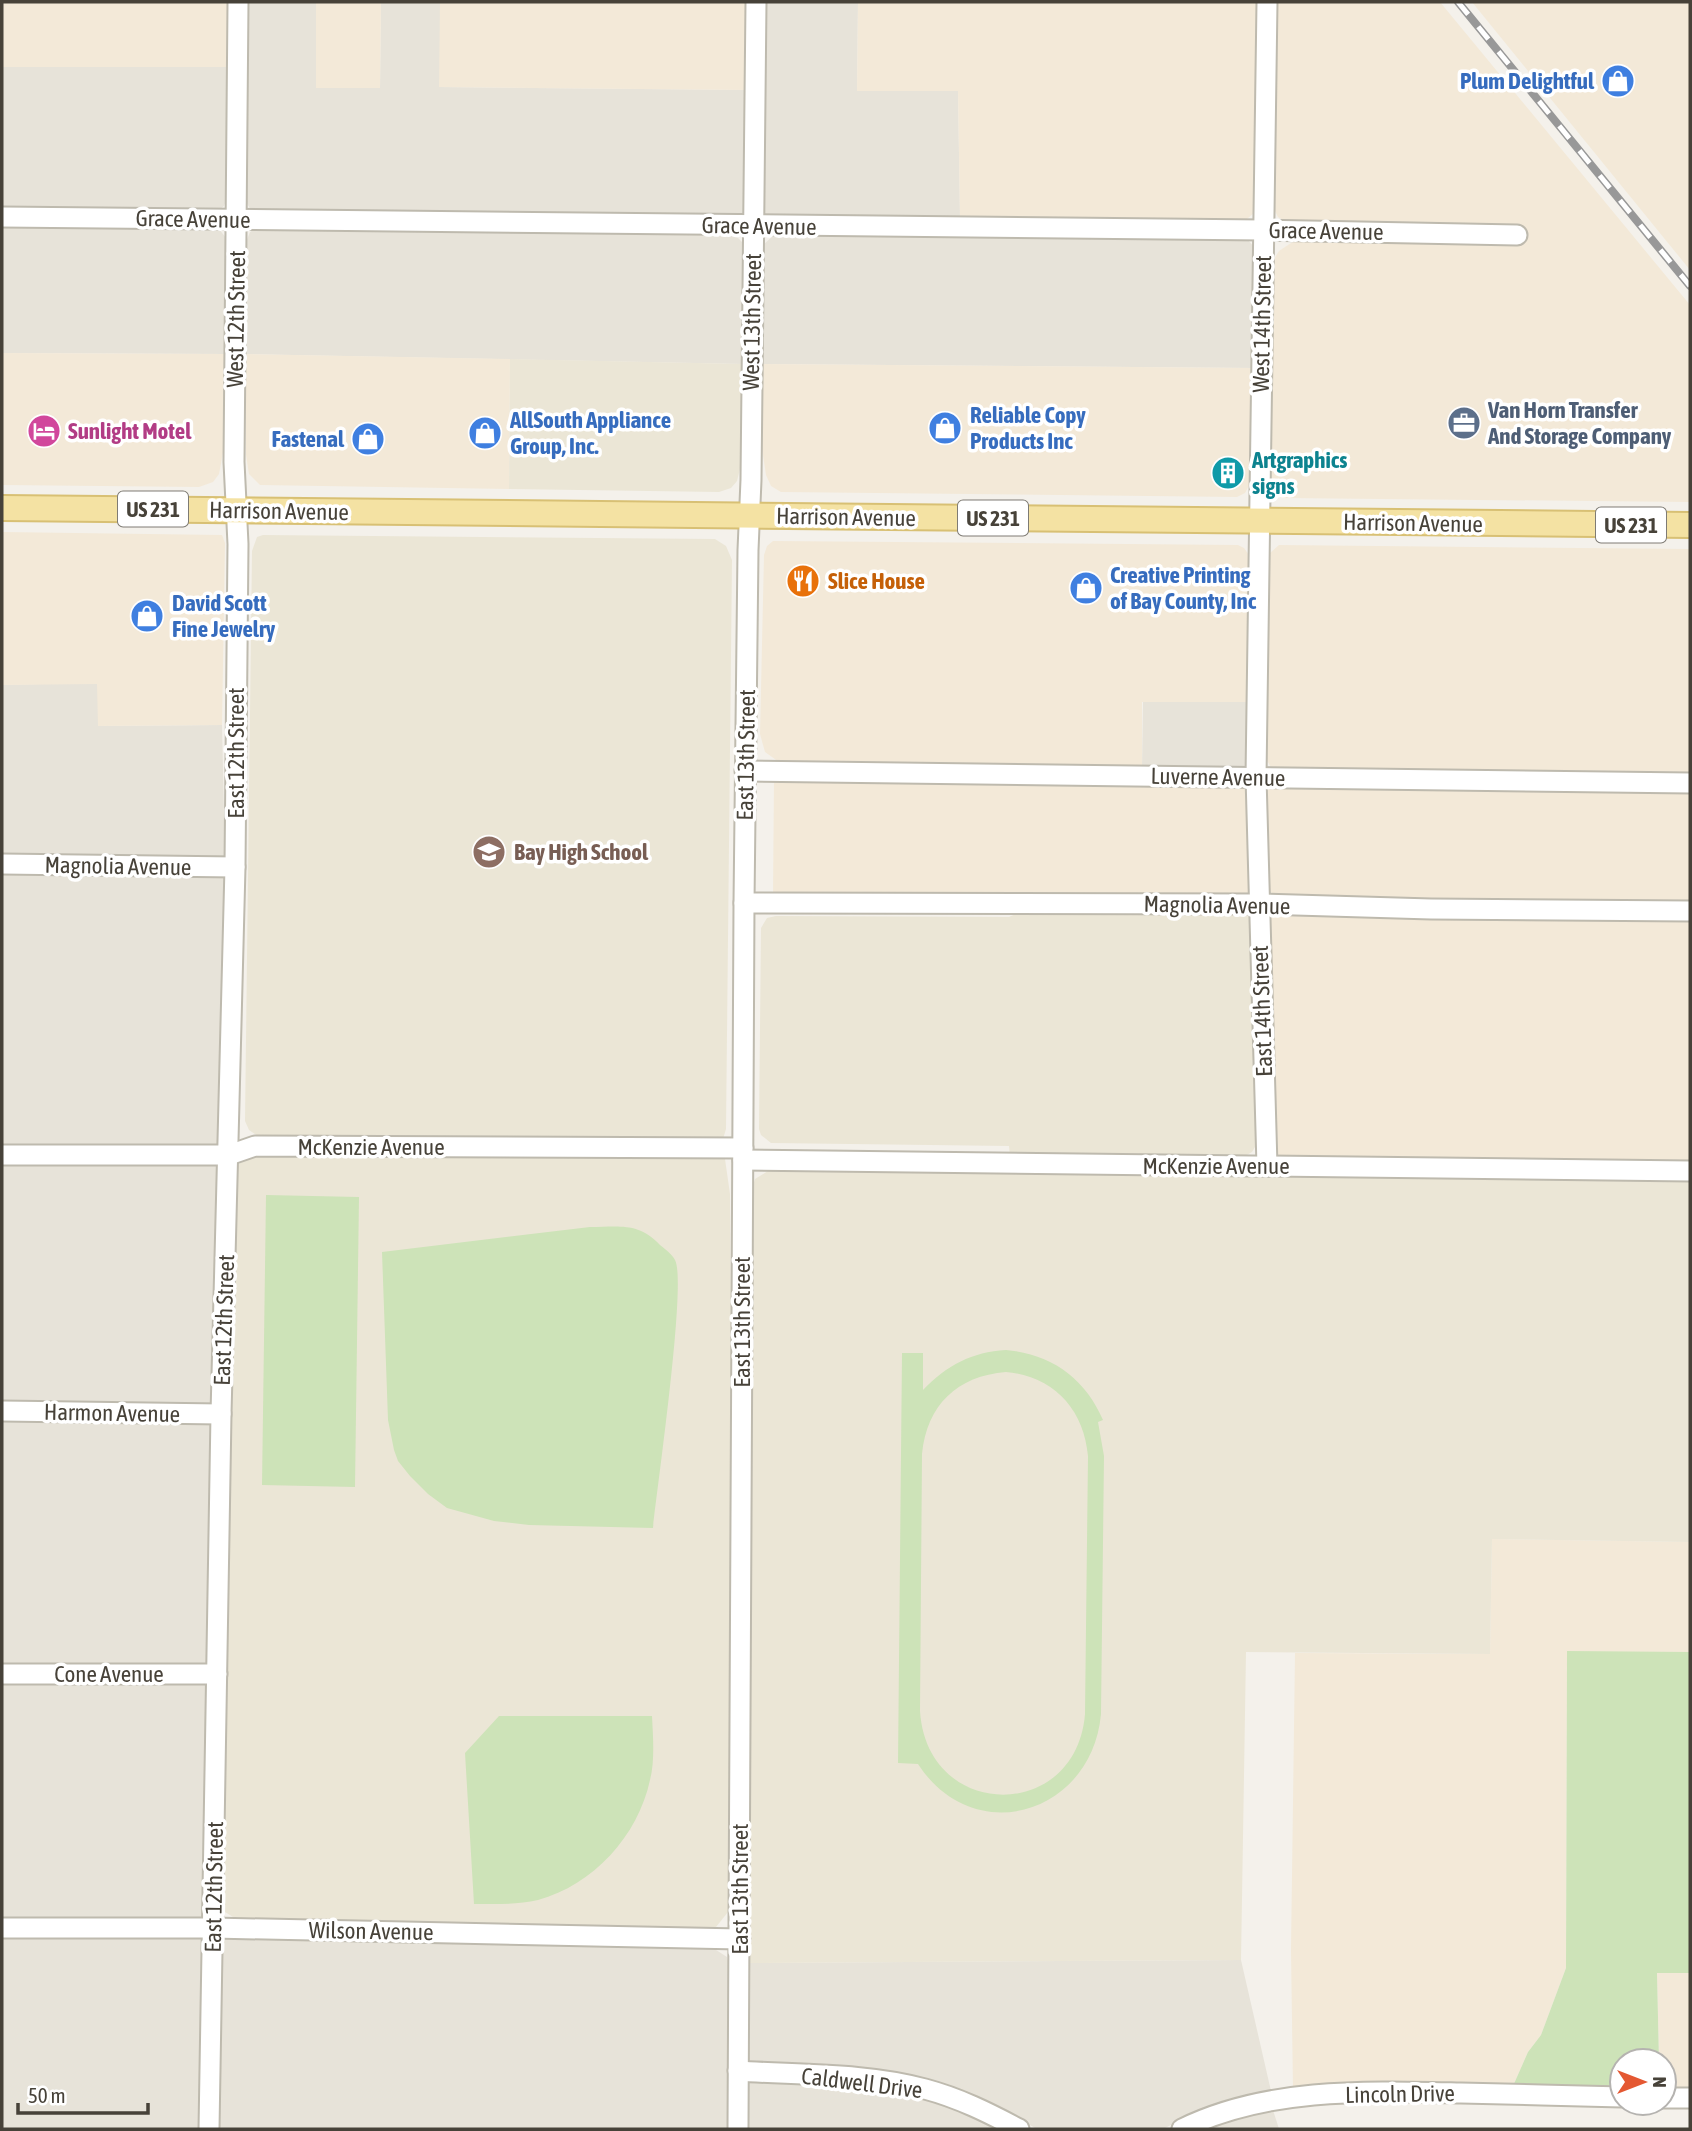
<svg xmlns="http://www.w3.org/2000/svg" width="1692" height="2131" font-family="'Asap Condensed',sans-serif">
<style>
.residential{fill:#e7e3d9}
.commercial{fill:#f3e9d8}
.education{fill:#ebe6d6}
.green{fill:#cde3b8;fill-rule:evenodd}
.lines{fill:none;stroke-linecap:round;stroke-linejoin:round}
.minor-casing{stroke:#bebaae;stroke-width:23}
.major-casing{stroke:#d8c074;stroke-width:28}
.minor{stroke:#fff;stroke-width:19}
.major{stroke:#f4e2a3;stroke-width:24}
.rail-casing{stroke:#989898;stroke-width:8}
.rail{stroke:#fff;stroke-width:5;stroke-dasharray:16;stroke-linecap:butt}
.labels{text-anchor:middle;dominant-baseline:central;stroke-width:7;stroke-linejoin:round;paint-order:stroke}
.shield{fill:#fff;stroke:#7e7b74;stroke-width:2}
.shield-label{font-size:21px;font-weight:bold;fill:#474239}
.shop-label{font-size:23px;font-weight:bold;fill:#366cbe;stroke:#fff;text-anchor:start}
.street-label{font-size:23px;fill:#474239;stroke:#fff}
.service-label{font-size:23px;font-weight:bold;fill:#4e5e75;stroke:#fff;text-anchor:start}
.hotel-label{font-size:23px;font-weight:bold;fill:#b23c85;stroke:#fff;text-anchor:start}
.culture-label{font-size:23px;font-weight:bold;fill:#0d838f;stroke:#fff;text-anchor:start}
.food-label{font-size:23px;font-weight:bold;fill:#c56008;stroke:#fff;text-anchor:start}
.education-label{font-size:23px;font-weight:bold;fill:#785e54;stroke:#fff;text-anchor:start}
</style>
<rect width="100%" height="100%" fill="#f4f1eb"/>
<g class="residential">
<path d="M249 2H316V87L380 88 381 2H440V87L747 90 745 212 741 216 251 210 246 202Z"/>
<path d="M765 2H858L857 91H958L960 217 773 219 765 215 763 210Z"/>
<path d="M2 67H227L226 200 224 206 220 209 2 208Z"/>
<path d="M2 225 215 227 219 229 226 238 225 354 2 353Z"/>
<path d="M255 229 735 235 745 245 743 364 245 354 246 242 250 232Z"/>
<path d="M775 234 1242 238 1248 240 1255 248 1253 368 760 364 762 246Z"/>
<path d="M40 684H98L99 726 222 725 225 858 2 856V685Z"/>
<path d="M1143 702H1248L1246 764 1243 768 1142 769Z"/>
<path d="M2 873 225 875 219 1146H2Z"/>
<path d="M2 1164H219L212 1405 2 1402Z"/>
<path d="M2 1420 211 1423 207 1665H2Z"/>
<path d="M207 1683 203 1919H2V1684Z"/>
<path d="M203 1937 199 2129H2V1938Z"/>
<path d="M223 1937 713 1948 727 1957 729 1966 728 2129H225L219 2127Z"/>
<path d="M1241 1960 1271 2091 1199 2111 1163 2129H1037L986 2101 928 2080 748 2063V1963Z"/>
<path d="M748 2081 868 2088 922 2097 976 2116 1000 2129H748Z"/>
<path d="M1273 2110 1279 2129H1203L1208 2127Z"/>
</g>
<g class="commercial">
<path d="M2 2H228L227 67H2Z"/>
<path d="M316 2H381L380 88H316Z"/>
<path d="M440 2H747V90L439 87Z"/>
<path d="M858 2H1258L1255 212 1247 219 1235 222 960 217 958 91H857Z"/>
<path d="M1278 2H1440L1690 305V502L1284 498 1277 496 1268 479 1272 267 1274 259 1279 251 1291 243 1300 240 1289 223 1278 217 1274 209Z"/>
<path d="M1472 2H1690V270Z"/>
<path d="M2 353 225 354 224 447 219 474 213 482 199 487 2 485Z"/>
<path d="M245 354 510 359 509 489 260 485 249 474 246 455Z"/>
<path d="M760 364 1253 368 1251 482 1245 493 1237 497 781 492 771 486 766 475 761 442Z"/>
<path d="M2 532 222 535 225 543 222 725 98 726 97 684 2 685Z"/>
<path d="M773 541 1238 545 1244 548 1249 555 1248 702H1142V769L779 762 765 752 760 734 764 555 767 546Z"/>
<path d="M1279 545 1690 549V775L1272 769 1265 757 1268 560 1270 553Z"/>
<path d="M774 780 1246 785 1250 896 773 894Z"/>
<path d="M1267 786 1690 791V902L1417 900 1275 895 1268 890 1266 883Z"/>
<path d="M1270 914 1690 919V1163L1278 1158Z"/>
<path d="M1492 1539 1690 1542V1652H1567L1566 1968 1541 2035 1528 2052 1513 2086 1293 2090 1291 1950 1295 1653 1490 1654Z"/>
<path d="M1657 1972 1690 1973V2089H1664V2061H1659Z"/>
</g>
<g class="education">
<path d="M510 359 743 364 741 465 737 481 731 488 719 492 509 489Z"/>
<path d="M263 535 715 539 726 546 732 560 726 1129 723 1139 261 1138 249 1130 245 1121 252 551 257 537Z"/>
<path d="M1242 912 1250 918 1251 923 1258 1142 1252 1152 1245 1156H1010L1009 1146 771 1143 761 1135 759 1129 761 928 767 918 776 916 1009 917 1018 913Z"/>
<path d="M269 1154H720L725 1159 730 1194 733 1594 730 1899 728 1912 716 1927 707 1929 238 1920 225 1912 223 1611 237 1166 248 1156Z"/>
<path d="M768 1171 1690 1180V1542L1492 1539 1490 1654 1246 1652 1241 1960 748 1963 751 1192 755 1179Z"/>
</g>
<g class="green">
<path d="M266 1195 359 1197 355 1487 262 1485Z"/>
<path d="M590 1227C620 1227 638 1222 660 1245 665 1249 672 1254 675 1260 687 1281 657 1489 653 1528L529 1525 494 1521 447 1508 428 1494 410 1476 398 1461 394 1450 388 1420 382 1252Z"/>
<path d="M1006 1350C1051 1354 1085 1378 1103 1420L1098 1422 1104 1456 1101 1714C1092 1814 974 1850 918 1764L898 1763 902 1353H923V1390C947 1365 972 1352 1006 1350ZM1006 1372C1053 1376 1084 1409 1088 1456L1085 1714C1076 1823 927 1821 920 1711L922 1454C927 1405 957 1376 1006 1372Z"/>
<path d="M1567 1651 1690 1652V1973H1657L1659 2061H1622V2088L1513 2086 1528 2052 1541 2035 1566 1968Z"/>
<path d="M499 1716H652C653 1737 655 1760 650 1780 638 1836 593 1885 538 1900 517 1905 495 1904 474 1904L465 1753Z"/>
</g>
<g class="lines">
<defs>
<g id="minor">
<path d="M2 217 1263 230 1517 235"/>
<path d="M745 771 1690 783"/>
<path d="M2 864 235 867"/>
<path d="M744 903 1259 904 1431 909 1690 911"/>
<path d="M2 1155H229L255 1146 743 1148"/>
<path d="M743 1160 1690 1171"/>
<path d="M1267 1166 1256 777 1267 2"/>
<path d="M2 1411 221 1414"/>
<path d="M2 1674H217"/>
<path d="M2 1928H213L740 1939"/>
<path d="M738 2071C798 2075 868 2073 925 2089 959 2098 989 2113 1019 2129"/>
<path d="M1664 2098H1690"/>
<path d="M209 2129 221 1414 235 867 238 544 234 462 238 2"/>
<path d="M738 2129 744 903 748 550 751 480 756 2"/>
<path d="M1182 2129C1267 2087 1369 2091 1461 2093 1515 2094 1568 2096 1622 2097"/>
</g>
<path id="major" d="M2 508 1690 525"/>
</defs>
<use href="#minor" class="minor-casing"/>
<use href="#major" class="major-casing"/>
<use href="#minor" class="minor"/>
<use href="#major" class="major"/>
<defs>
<path id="rail" d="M1458 2 1690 286"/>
</defs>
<use href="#rail" class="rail-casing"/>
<use href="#rail" class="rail"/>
</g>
<defs>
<symbol id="shop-disc" viewBox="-11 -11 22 22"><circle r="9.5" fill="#3f7fe0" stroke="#fff"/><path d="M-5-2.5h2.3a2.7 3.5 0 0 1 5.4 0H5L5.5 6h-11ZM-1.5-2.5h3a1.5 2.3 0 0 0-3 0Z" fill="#fff"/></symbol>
<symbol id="office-disc" viewBox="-11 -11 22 22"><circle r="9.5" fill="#5c6f8a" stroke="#fff"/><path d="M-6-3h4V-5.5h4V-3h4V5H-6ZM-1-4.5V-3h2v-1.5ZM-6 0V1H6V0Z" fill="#fff"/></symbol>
<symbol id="hotel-disc" viewBox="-11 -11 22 22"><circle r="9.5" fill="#d1479c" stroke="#fff"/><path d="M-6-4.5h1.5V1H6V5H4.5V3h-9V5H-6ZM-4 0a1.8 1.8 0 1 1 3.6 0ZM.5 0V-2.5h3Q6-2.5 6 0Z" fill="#fff"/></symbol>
<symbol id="building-disc" viewBox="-11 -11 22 22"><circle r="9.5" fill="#0f9aa8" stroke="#fff"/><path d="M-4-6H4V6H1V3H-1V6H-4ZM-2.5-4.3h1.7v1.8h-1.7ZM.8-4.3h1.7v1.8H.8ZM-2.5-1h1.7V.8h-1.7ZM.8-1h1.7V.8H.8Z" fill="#fff"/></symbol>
<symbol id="restaurant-disc" viewBox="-11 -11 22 22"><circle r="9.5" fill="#e8710a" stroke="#fff"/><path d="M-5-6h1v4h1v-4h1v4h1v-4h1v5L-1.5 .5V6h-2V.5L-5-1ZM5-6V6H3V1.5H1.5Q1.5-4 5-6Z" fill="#fff"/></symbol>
<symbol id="school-disc" viewBox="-11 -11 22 22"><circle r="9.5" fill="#8d6e63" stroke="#fff"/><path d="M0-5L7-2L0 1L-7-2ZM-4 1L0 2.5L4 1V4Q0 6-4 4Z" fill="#fff"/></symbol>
</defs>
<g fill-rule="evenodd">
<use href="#shop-disc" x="1599" y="62" width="38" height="38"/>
<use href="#office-disc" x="1445" y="404" width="38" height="38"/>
<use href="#shop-disc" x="926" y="409" width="38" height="38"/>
<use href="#hotel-disc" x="25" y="412" width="38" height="38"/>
<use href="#shop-disc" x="466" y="414" width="38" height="38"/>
<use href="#shop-disc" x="349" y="420" width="38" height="38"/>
<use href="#building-disc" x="1209" y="454" width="38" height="38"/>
<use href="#restaurant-disc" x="784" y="562" width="38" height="38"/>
<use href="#shop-disc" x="1067" y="569" width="38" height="38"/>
<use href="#shop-disc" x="128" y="597" width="38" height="38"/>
<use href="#school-disc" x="470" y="833" width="38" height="38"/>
</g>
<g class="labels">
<g class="shield">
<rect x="118" y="491.5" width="70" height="35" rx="5"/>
<rect x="958" y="500.5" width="70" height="35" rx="5"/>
<rect x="1596" y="507.5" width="70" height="35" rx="5"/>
</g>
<g class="shield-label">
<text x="153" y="509">US 231</text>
<text x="993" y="518">US 231</text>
<text x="1631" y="525">US 231</text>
</g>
<g class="shop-label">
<text x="1594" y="81" text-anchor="end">Plum Delightful</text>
<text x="970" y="415">Reliable Copy<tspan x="970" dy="26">Products Inc</tspan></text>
<text x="510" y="420">AllSouth Appliance<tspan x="510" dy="26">Group, Inc.</tspan></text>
<text x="344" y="439" text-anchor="end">Fastenal</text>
<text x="1110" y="575">Creative Printing<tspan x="1110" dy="26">of Bay County, Inc</tspan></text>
<text x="172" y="603">David Scott<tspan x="172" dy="26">Fine Jewelry</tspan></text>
</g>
<g class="street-label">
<text transform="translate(193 219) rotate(1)">Grace Avenue</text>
<text transform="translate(759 226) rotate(1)">Grace Avenue</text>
<text transform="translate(1326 231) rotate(1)">Grace Avenue</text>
<text transform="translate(236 319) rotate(-89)">West 12th Street</text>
<text transform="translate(752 322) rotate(-89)">West 13th Street</text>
<text transform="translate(1262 324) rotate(-89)">West 14th Street</text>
<text transform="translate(279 511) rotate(1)">Harrison Avenue</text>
<text transform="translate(846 517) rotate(1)">Harrison Avenue</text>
<text transform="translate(1413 523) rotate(1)">Harrison Avenue</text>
<text transform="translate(236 753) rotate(-90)">East 12th Street</text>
<text transform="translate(746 755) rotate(-89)">East 13th Street</text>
<text transform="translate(1218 777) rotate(1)">Luverne Avenue</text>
<text transform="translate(118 866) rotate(1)">Magnolia Avenue</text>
<text transform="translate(1217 905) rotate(1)">Magnolia Avenue</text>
<text transform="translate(1262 1011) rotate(-92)">East 14th Street</text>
<text x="371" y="1147">McKenzie Avenue</text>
<text x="1216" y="1166">McKenzie Avenue</text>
<text transform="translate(224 1320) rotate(-88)">East 12th Street</text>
<text transform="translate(742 1322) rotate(-90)">East 13th Street</text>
<text transform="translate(112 1413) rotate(1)">Harmon Avenue</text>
<text x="109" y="1674">Cone Avenue</text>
<text transform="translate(214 1887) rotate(-89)">East 12th Street</text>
<text transform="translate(740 1889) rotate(-90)">East 13th Street</text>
<text transform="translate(371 1931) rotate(1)">Wilson Avenue</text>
<text transform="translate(862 2083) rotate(7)">Caldwell Drive</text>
<text transform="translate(1400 2094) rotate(-1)">Lincoln Drive</text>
</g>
<g class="service-label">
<text x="1488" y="410">Van Horn Transfer<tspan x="1488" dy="26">And Storage Company</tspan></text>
</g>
<g class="hotel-label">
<text x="68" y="431">Sunlight Motel</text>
</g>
<g class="culture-label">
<text x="1252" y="460">Artgraphics<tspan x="1252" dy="26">signs</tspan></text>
</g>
<g class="food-label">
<text x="828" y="581">Slice House</text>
</g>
<g class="education-label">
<text x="514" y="852">Bay High School</text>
</g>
</g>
<rect width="1692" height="2131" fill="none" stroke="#474239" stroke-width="7"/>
<g transform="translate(1643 2082) rotate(90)"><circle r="33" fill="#ffffff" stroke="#b5b3b0" stroke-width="2"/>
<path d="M0-5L12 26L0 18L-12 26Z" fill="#e45832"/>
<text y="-10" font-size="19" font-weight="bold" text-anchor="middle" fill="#474239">N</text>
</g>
<path d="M18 2103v10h130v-10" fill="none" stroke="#474239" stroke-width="3.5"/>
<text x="28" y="2103" font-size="21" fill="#474239" stroke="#ffffff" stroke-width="5" paint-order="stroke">50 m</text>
</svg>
